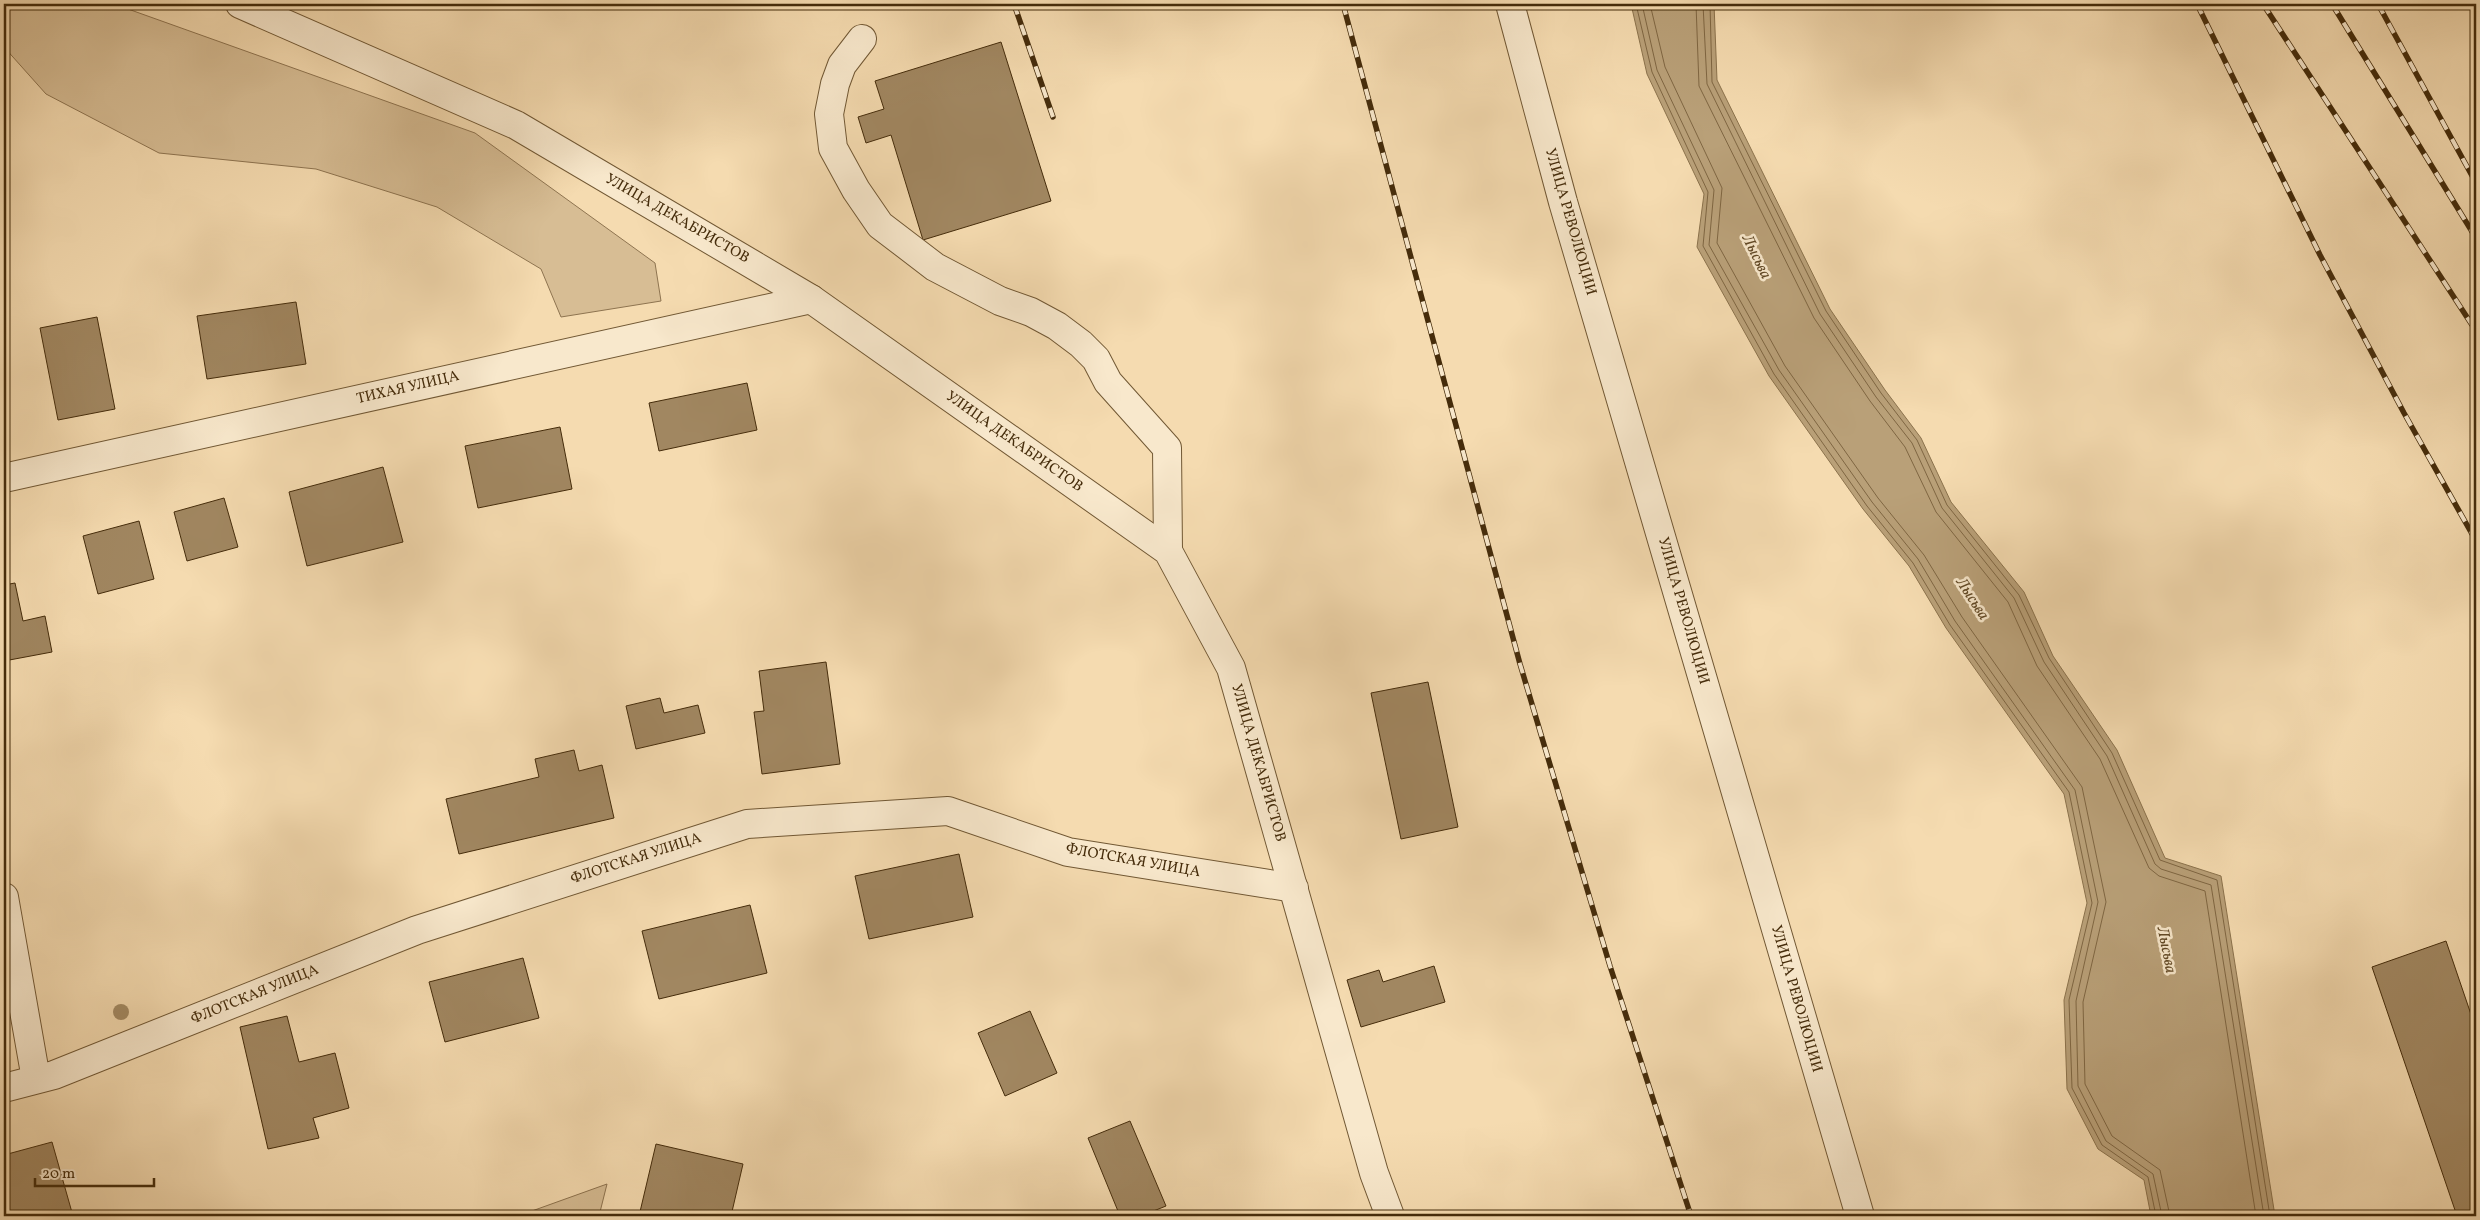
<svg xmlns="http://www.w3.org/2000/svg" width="2480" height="1220" font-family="Vollkorn,serif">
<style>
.green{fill:#d7bd94;stroke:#8e7450}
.water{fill:#b9a078;stroke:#8b724c}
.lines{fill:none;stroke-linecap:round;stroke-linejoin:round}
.shore{stroke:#7f6642;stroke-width:1}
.building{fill:#a18761;stroke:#452c0b}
.minor-casing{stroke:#715834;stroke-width:30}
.minor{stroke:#f8e8cc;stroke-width:28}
.rail-casing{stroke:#452c0b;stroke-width:5.5}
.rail{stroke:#f8e8cc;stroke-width:4;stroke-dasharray:11;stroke-linecap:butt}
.tree{fill:#a48b64}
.labels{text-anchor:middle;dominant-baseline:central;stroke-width:5;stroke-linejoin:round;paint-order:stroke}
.street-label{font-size:15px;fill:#452c0b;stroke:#f8e8cc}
.water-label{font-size:16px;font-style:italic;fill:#624926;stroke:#f8e8cc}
</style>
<rect width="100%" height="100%" fill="#f5dbb0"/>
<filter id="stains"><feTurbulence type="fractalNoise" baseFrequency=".004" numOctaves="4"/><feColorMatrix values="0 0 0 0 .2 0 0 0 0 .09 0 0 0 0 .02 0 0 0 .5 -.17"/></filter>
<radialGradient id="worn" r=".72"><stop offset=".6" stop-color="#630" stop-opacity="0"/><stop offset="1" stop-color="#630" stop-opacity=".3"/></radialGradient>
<g class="green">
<path d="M4 4H114L475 133 655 263 661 301 561 317 541 269 437 207 316 169 159 153 46 94 4 47Z"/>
<path d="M607 1184 599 1216H518Z"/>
</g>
<path class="water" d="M1631 4H1714L1717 80 1830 309 1885 390 1921 438 1951 502 2024 592 2053 656 2117 750 2165 858 2221 876 2275 1216H2151L2144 1180 2098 1149 2067 1089 2064 1000 2087 903 2064 794 1946 628 1909 566 1863 509 1769 376 1697 247 1704 194 1647 74Z"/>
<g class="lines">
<g class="shore">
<path d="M1636 4 1652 72 1708 192 1703 246 1774 374 1867 506 1913 563 1950 625 2069 792 2092 903 2069 1000 2072 1088 2102 1145 2148 1177 2156 1216"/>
<path d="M1642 4 1657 70 1714 190 1709 245 1779 370 1872 502 1918 559 1955 621 2075 790 2098 902 2076 1001 2078 1086 2106 1141 2153 1174 2162 1216"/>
<path d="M1650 4 1665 67 1722 188 1717 243 1785 366 1878 498 1924 555 1962 617 2082 787 2106 902 2083 1002 2085 1084 2112 1136 2160 1170 2170 1216"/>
<path d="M1696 4 1699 86 1814 318 1870 401 1905 447 1936 512 2008 602 2037 666 2100 759 2149 868 2159 876 2205 891 2256 1216"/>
<path d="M1703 4 1707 84 1820 314 1876 397 1912 443 1942 508 2014 598 2044 662 2107 756 2155 864 2161 869 2211 885 2264 1216"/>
<path d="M1710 4 1712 82 1826 311 1881 393 1917 440 1947 505 2019 595 2049 658 2112 753 2160 860 2217 880 2270 1216"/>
</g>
</g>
<g class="building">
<path d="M1001 42 1051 201 923 240 891 135 866 143 858 117 884 109 875 81Z"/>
<path d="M296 302 306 364 207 379 197 316Z"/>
<path d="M97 317 115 409 58 420 40 328Z"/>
<path d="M747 383 757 430 659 451 649 403Z"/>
<path d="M560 427 572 489 478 508 465 446Z"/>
<path d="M383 467 403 542 307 566 289 492Z"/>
<path d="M224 498 238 547 187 561 174 512Z"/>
<path d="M139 521 154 579 98 594 83 536Z"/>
<path d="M15 583 23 621 45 616 52 652 4 661V585Z"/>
<path d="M826 662 840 764 762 774 754 712 764 711 759 671Z"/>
<path d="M1428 682 1458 827 1401 839 1371 693Z"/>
<path d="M660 698 664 713 698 705 705 733 636 749 626 706Z"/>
<path d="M574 750 579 771 602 765 614 818 459 854 446 799 539 777 535 759Z"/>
<path d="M959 854 973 917 869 939 855 876Z"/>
<path d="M750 905 767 973 659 999 642 931Z"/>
<path d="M2446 941 2476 1029V1216H2457L2372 967Z"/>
<path d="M523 958 539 1018 445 1042 429 982Z"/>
<path d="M1434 966 1445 1002 1361 1027 1347 980 1379 970 1383 982Z"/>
<path d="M1030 1011 1057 1073 1005 1096 978 1033Z"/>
<path d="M287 1016 299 1062 335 1053 349 1108 313 1118 319 1138 268 1149 240 1027Z"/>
<path d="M1130 1121 1166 1206 1141 1216H1120L1088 1138Z"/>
<path d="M52 1142 73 1216H4V1155Z"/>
<path d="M656 1144 743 1164 731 1216H639Z"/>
</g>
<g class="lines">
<defs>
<g id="minor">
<path d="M240 4 516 125 811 299 1168 551 1231 668 1374 1173 1390 1216"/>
<path d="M1510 4 1563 202 1860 1216"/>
<path d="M862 39 842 65 835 84 829 114 833 148 856 190 880 225 935 267 1000 301 1031 312 1057 326 1081 344 1096 359 1108 382 1167 448 1168 551"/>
<path d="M4 478 811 299"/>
<path d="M4 897 36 1079"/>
<path d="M4 1088 54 1075 417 930 747 824 948 811 1068 852 1294 888"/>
</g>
</defs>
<use href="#minor" class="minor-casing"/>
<use href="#minor" class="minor"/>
<defs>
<g id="rail">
<path d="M1014 4 1053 117"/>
<path d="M1343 4 1520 664 1610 966 1691 1216"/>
<path d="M2197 4 2320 255 2404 413 2476 541"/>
<path d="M2263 4 2476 331"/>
<path d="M2332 4 2476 238"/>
<path d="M2378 4 2476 183"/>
</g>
</defs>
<use href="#rail" class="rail-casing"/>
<use href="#rail" class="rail"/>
</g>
<circle class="tree" cx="121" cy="1012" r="8"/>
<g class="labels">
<g class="street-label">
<text transform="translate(677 219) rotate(30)">УЛИЦА ДЕКАБРИСТОВ</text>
<text transform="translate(1570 222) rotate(74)">УЛИЦА РЕВОЛЮЦИИ</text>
<text transform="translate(408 388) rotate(-13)">ТИХАЯ УЛИЦА</text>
<text transform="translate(1014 442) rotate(35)">УЛИЦА ДЕКАБРИСТОВ</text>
<text transform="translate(1683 611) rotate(74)">УЛИЦА РЕВОЛЮЦИИ</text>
<text transform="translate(1258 763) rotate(74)">УЛИЦА ДЕКАБРИСТОВ</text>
<text transform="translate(636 859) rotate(-18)">ФЛОТСКАЯ УЛИЦА</text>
<text transform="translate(1133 861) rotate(10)">ФЛОТСКАЯ УЛИЦА</text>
<text transform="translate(255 995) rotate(-22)">ФЛОТСКАЯ УЛИЦА</text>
<text transform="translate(1796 999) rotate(74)">УЛИЦА РЕВОЛЮЦИИ</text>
</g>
<g class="water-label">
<text transform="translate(1756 257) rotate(64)">Лысьва</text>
<text transform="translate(1972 599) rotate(57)">Лысьва</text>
<text transform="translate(2166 950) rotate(79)">Лысьва</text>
</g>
</g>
<rect width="2480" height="1220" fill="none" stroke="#f5dbb0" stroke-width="20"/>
<rect x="5" y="5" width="2470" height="1210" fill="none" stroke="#452c0b" stroke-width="2.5"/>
<rect x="10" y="10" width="2460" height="1200" fill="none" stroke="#452c0b"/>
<path d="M35 1178v8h119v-8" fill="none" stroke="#452c0b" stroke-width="2.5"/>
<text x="42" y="1178" font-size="15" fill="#452c0b" stroke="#f8e8cc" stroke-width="4" paint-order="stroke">20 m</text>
<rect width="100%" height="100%" filter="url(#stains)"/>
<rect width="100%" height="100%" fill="url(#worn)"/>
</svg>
